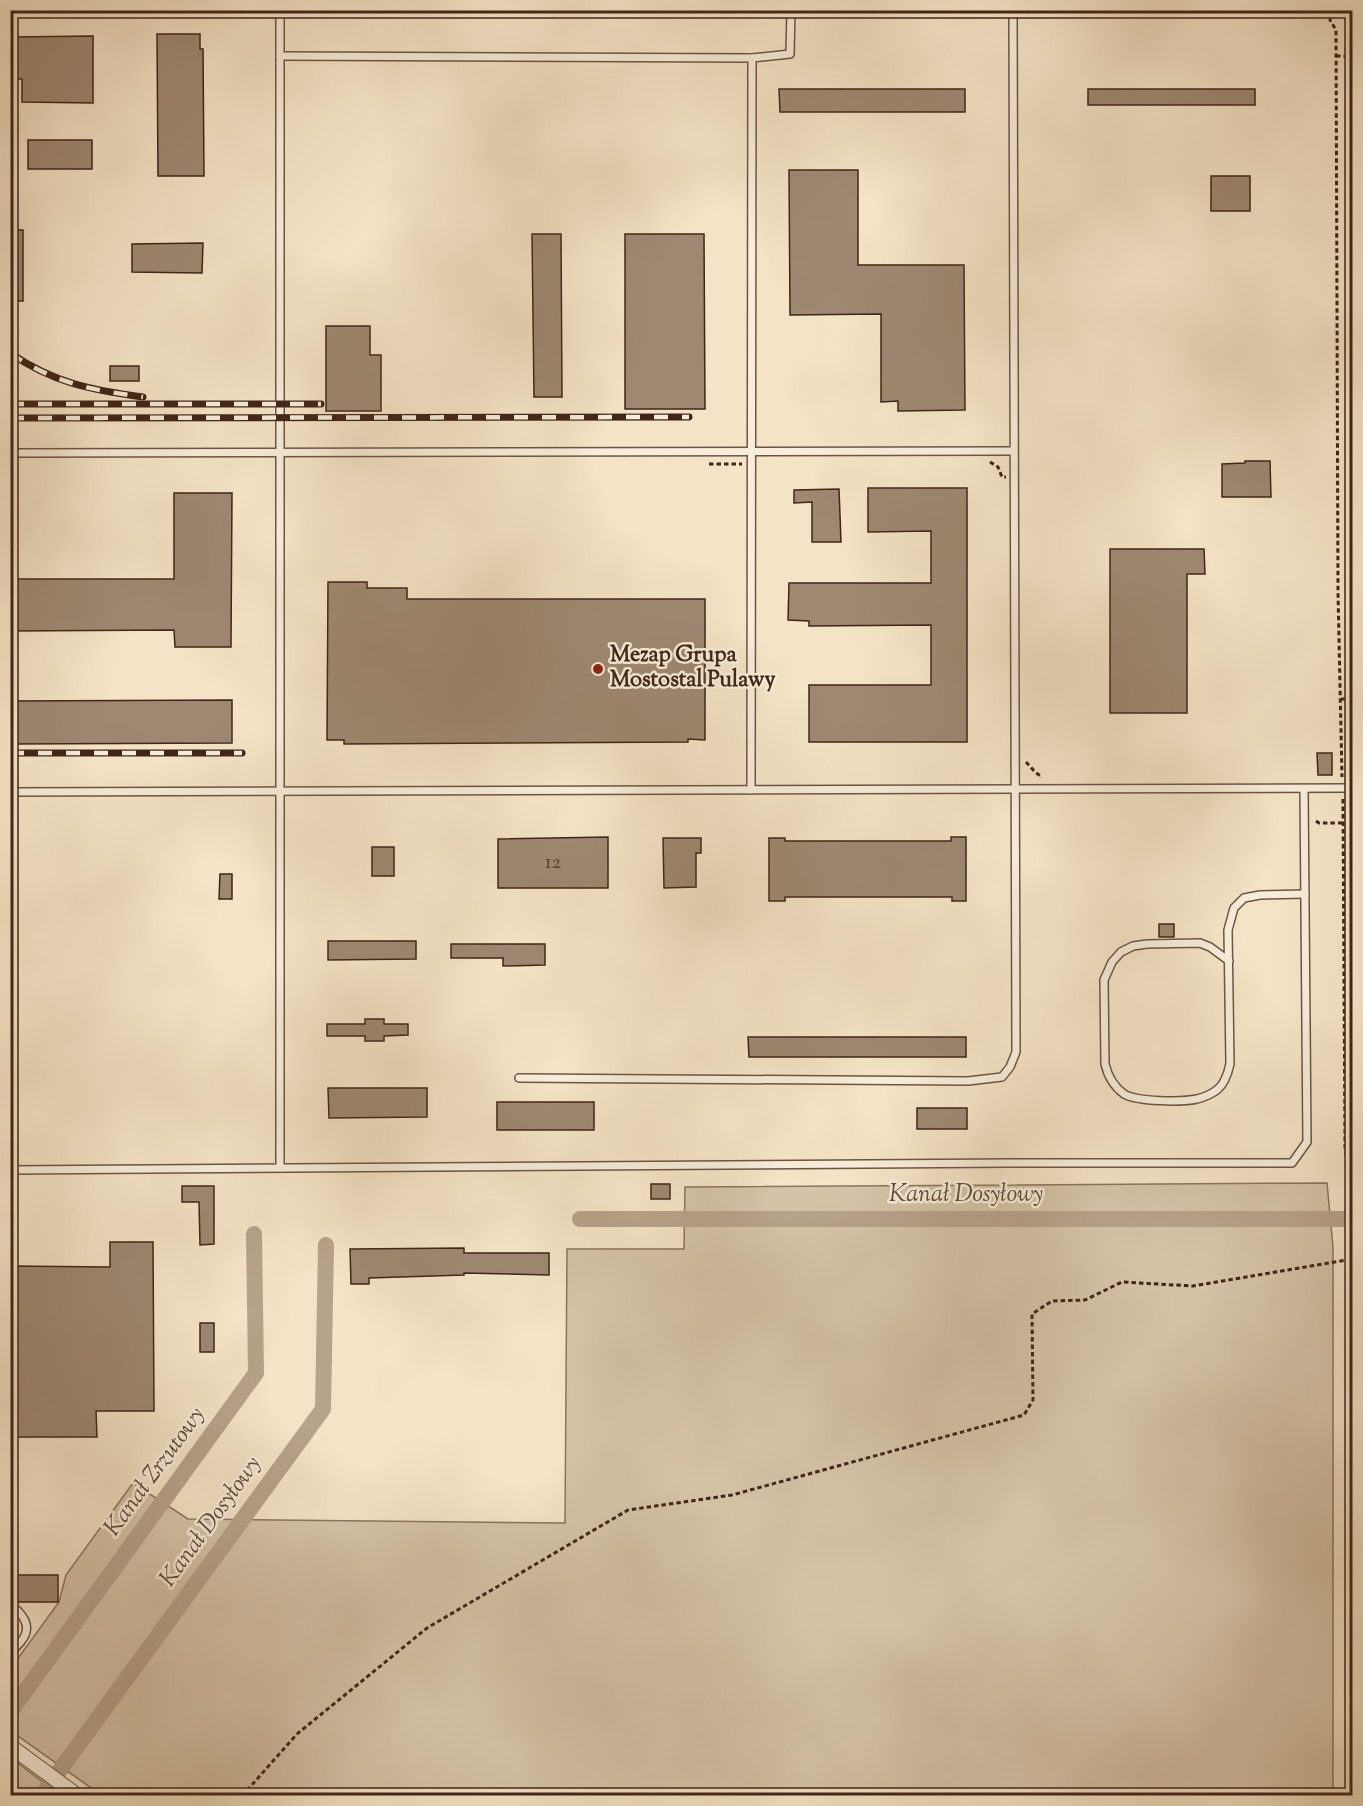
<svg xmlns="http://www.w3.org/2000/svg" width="1363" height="1806" font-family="'Sorts Mill Goudy',serif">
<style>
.green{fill:#d5c3a8;stroke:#8a7460;stroke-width:1.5}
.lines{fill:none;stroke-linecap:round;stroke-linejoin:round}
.canal{stroke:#b7a28b;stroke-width:16}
.building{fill:#9e8872;stroke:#402518;stroke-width:1.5}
.service-casing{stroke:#6d5444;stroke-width:10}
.minor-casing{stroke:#6d5444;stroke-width:16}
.path{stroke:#402518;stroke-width:3;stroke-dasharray:4.5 3;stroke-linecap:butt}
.service{stroke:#f8edda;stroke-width:7}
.minor{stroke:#f8edda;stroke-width:14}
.rail-casing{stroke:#402518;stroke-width:7}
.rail{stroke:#f8edda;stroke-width:4.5;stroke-dasharray:14;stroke-linecap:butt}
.poi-dot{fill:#8f2418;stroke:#f8edda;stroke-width:2}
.labels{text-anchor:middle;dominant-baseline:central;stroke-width:5;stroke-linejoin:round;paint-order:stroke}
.number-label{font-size:20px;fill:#583e2e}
.poi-label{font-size:22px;font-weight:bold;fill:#402518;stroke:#f8edda;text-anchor:start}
.water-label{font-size:24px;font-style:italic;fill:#644a3a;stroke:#f8edda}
</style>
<rect width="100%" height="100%" fill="#f4e3c6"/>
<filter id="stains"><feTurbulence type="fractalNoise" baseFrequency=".00333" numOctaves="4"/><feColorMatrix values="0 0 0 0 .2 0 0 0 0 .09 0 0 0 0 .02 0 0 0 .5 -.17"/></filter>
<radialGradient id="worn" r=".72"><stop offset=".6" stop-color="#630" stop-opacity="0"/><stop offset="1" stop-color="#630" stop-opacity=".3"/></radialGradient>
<g class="green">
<path d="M1327 1183 1333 1247V1795H101L11 1731V1668L59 1602 66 1575 133 1483 188 1519 565 1523 567 1249H684L685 1187Z"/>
<path d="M11 1758 59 1794 61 1795H11Z"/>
</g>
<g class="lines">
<g class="canal">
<path d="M580 1219H1352"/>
<path d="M10 1712 256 1373 254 1234"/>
<path d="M41 1796 323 1409 326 1245"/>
</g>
</g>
<g class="building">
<path d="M157 34H200V49H203L204 176H158Z"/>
<path d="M93 36V103L22 102V79H10V37Z"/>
<path d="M779 89H965V112H780Z"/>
<rect x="1088" y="89" width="167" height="16"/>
<rect x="28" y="140" width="64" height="29"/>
<path d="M789 170H858V265H964L965 410 898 411V401L881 402V314L790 315Z"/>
<rect x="1211" y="176" width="39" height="35"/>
<rect x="10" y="230" width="13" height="71"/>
<path d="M532 234H561L562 397H534Z"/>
<path d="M625 234H704L705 409H625Z"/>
<path d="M203 243 202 273 132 272V244Z"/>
<path d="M326 326H370V355H381V411H326Z"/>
<rect x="110" y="366" width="29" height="15"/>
<path d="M1245 461H1270L1271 497H1222V464L1245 463Z"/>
<path d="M868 488H967V742H809V685H931V625L809 626V621L788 620 789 583H931V531L868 532Z"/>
<path d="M839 489 841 542H812V502L794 503V490Z"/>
<path d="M174 493H232L231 647H175L174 630 10 631V579H174Z"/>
<path d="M1110 549H1204L1205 574H1187V713H1110Z"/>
<path d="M328 582H367V588H407V599H705V740L688 739V742L344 744V740H327Z"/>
<path d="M232 700V743L10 744V701Z"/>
<path d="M1317 753H1332V775H1318Z"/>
<path d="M608 837V888H498V839Z"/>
<path d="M951 837H966V901H952V897H785V901H769V838H785V841H951Z"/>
<path d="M663 838H701V853H696V887L664 888Z"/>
<rect x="372" y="847" width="22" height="29"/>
<path d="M220 874H232V899H219Z"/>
<rect x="1159" y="924" width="15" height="13"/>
<path d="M328 941H416V959L328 960Z"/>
<path d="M451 944H545V965L503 966V958H451Z"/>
<path d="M365 1019H384V1024H408V1035L384 1036V1041H365V1036H327V1024H365Z"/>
<path d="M748 1037H966V1057H749Z"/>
<path d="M328 1088H427V1117L329 1118Z"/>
<rect x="497" y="1102" width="97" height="28"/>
<rect x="917" y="1108" width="50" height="21"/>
<rect x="651" y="1184" width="19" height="15"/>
<path d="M182 1186H214V1244L200 1245 199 1202H182Z"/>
<path d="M110 1242H153L154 1411H96L97 1437H10V1266L110 1267Z"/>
<path d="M464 1248V1253H549V1275L464 1273V1275L369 1278V1284H351L350 1249Z"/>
<rect x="200" y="1323" width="14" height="29"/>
<rect x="10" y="1575" width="48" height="27"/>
</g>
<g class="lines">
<defs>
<g id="service">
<path d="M280 10V1168"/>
<path d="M280 56 752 58 790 54 791 10"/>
<path d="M10 453 1013 451"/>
<path d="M751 790 752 58"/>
<path d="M10 792 1352 788"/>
<path d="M1229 961 1210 947 1200 943 1147 944 1133 946 1121 952 1112 962 1104 980 1105 1064C1108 1077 1113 1086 1124 1094 1138 1102 1182 1102 1197 1099 1205 1097 1212 1094 1218 1089 1225 1083 1228 1073 1230 1064L1228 930 1234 908 1244 898 1260 895 1305 894"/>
<path d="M519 1078 968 1081 1002 1077 1010 1067 1016 1052 1013 10"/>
<path d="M10 1170 1010 1163H1292L1307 1142 1304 789"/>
<path d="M10 1610H17C30 1623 30 1634 16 1647L10 1646"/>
</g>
<path id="minor" d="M10 1746 78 1796"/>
</defs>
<use href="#service" class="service-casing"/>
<use href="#minor" class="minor-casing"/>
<g class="path">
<path d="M1330 10V20L1336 30 1338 593 1342 777"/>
<path d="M1336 56H1352"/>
<path d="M990 462 998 467 1002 477H1006"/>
<path d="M709 464H742"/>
<path d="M1341 699H1352"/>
<path d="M1026 762 1036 773 1041 776V778"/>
<path d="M1343 799 1345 1148 1352 1189"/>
<path d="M1316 821 1319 823H1352"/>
<path d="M1352 1422V1519"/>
<path d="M242 1796 297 1734 427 1628 628 1510 732 1495 1024 1415 1033 1400 1032 1314 1052 1301 1085 1300 1122 1282 1193 1286 1352 1259"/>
</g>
<use href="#service" class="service"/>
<use href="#minor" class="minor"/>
<defs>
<g id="rail">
<path d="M10 353C54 383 91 390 143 397"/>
<path d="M10 404H321"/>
<path d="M10 418 689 417"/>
<path d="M10 753H242"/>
</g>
</defs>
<use href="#rail" class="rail-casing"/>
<use href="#rail" class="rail"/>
</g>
<circle class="poi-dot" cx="598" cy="669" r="6"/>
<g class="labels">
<g class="number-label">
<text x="553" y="863">12</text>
</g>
<g class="poi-label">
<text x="610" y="656">Mezap Grupa<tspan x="610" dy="25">Mostostal Pulawy</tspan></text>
</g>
<g class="water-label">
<text x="966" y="1195">Kanał Dosyłowy</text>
<text transform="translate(155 1472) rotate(-54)">Kanał Zrzutowy</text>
<text transform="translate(211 1522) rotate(-54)">Kanał Dosyłowy</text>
</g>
</g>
<rect width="1363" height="1806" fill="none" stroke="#f4e3c6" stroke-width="36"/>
<rect x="12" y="12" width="1339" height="1782" fill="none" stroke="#402518" stroke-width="3"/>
<rect x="18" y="18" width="1327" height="1770" fill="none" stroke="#402518" stroke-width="1.5"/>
<rect width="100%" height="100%" filter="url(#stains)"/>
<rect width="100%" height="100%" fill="url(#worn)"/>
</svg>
